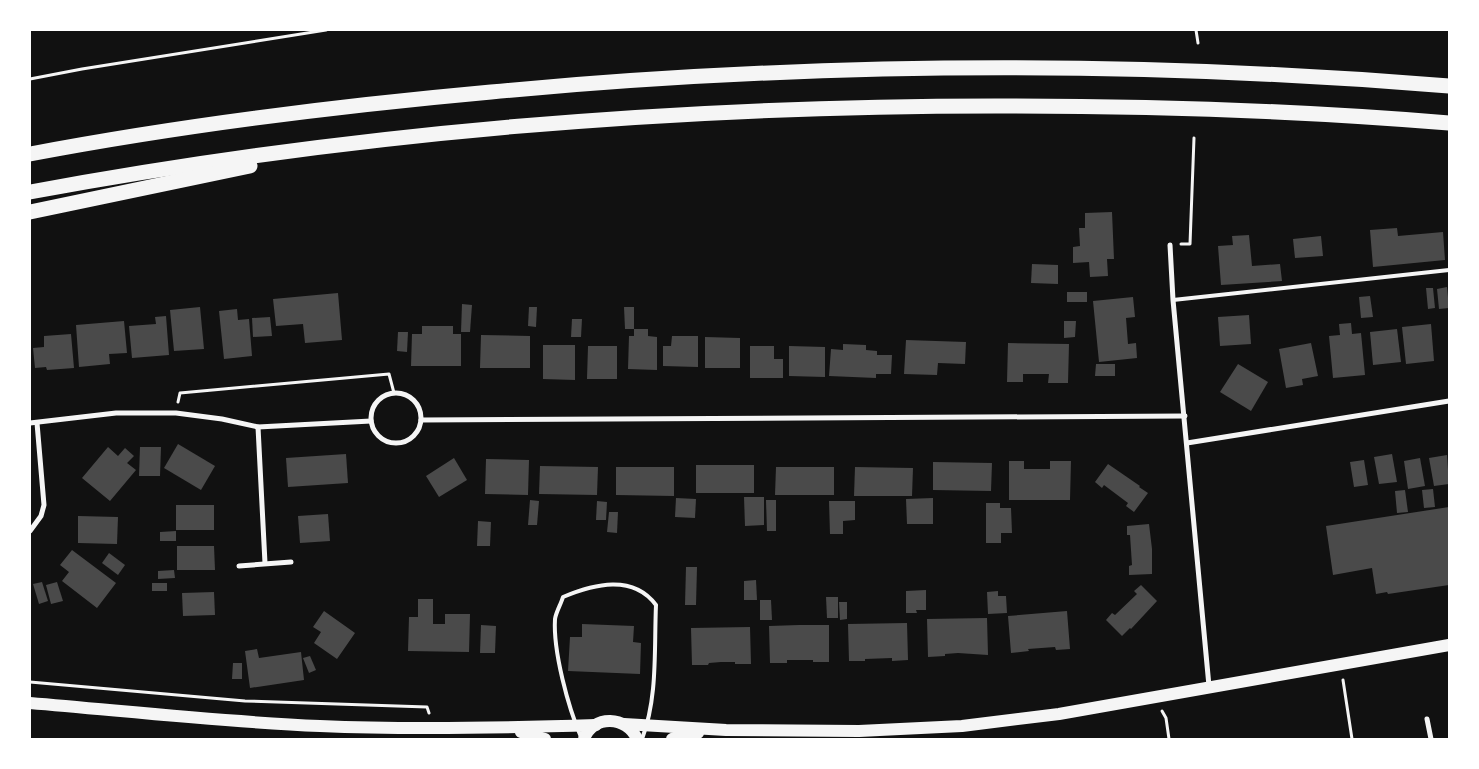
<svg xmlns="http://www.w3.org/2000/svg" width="1479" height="769" font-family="'Public Sans',sans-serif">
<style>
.building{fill:#4a4a4a}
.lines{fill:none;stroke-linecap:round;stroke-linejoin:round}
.path{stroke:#f5f5f5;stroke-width:3}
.service{stroke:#f5f5f5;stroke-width:4}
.minor{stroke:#f5f5f5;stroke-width:5}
.primary{stroke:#f5f5f5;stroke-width:12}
.motorway{stroke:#f5f5f5;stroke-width:15}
</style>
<rect width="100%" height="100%" fill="#111"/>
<g class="building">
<path d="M1112 212 1114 259H1107L1108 276 1090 277 1089 262 1073 263V247L1080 246 1079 228H1085V213Z"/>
<path d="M1397 228 1398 236 1443 232 1445 260 1373 267 1370 230Z"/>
<path d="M1249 235 1252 266 1280 264 1282 281 1221 285 1218 246 1233 245 1232 236Z"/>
<path d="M1321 236 1323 256 1295 258 1293 239Z"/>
<path d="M1032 264 1058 265V284L1031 283Z"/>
<path d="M1447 287 1449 308 1439 309 1437 289Z"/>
<path d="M1426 288H1433L1435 308 1428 309Z"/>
<rect x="1067" y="292" width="20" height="10"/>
<path d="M338 293 342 340 305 343 303 324 276 326 273 299Z"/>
<path d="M1370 296 1373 317 1361 318 1359 297Z"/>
<path d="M1133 297 1135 317 1126 318 1128 344 1136 343 1137 358 1099 362 1093 301Z"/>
<path d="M462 304 472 305 470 332H461Z"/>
<path d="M200 307 204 349 174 351 170 310Z"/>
<path d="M529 307H537L536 327 528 326Z"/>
<path d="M624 307H634V329H625Z"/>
<path d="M237 309 238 320 249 319 252 356 224 359 219 311Z"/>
<path d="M1249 315 1251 344 1220 346 1218 317Z"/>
<path d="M166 316 169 355 132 358 129 326 156 324 155 317Z"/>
<path d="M270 317 272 336 253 337 252 318Z"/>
<path d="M572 319H582L581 337H571Z"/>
<path d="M124 321 127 353 109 354 110 364 79 367 76 325Z"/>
<path d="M1064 321H1076L1075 337 1064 338Z"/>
<path d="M1351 323 1352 334 1361 333 1365 375 1333 378 1329 336 1340 335 1339 324Z"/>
<path d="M1431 324 1434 361 1406 364 1402 327Z"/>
<path d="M422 326H453V334H461V366H411L412 334H422Z"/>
<path d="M634 329H648V336L657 337V370L628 369 629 336H634Z"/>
<path d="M1397 329 1401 362 1373 365 1370 332Z"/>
<path d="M398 332H408L407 352 397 351Z"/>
<path d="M71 334 74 368 47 370 46 367 35 368 33 348 44 347V336Z"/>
<path d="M481 335 530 336V368H480Z"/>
<path d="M672 336H698V367L663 366V346H671Z"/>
<path d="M705 337 740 338V368H705Z"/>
<path d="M906 340 966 342 965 364 938 363 937 375 904 374Z"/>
<path d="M1008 343 1069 344 1068 383H1048L1049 374H1023V382H1007Z"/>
<path d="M1311 343 1318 376 1302 379 1303 385 1286 388 1279 349Z"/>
<path d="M843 344 866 345V350L877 351V355H892L891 374H876V378L829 376 831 349 843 350Z"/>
<path d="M543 345H575V380L543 379Z"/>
<path d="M588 346H617V379H587Z"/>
<path d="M750 346H774V359H783V378H750Z"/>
<path d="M789 346 825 347V377L789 376Z"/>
<path d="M1096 364H1115V376H1095Z"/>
<path d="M1238 364 1268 382 1251 411 1220 392Z"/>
<path d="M178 444 215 466 201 490 164 468Z"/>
<path d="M108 447 118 456 125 448 134 456 127 463 136 470 110 501 82 478Z"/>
<path d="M140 447H161L160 476H139Z"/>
<path d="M346 454 348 483 288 487 286 458Z"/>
<path d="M1392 454 1397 482 1379 484 1374 457Z"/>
<path d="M1447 455 1449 484 1434 486 1429 458Z"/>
<path d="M454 458 467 480 439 497 426 476Z"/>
<path d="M1420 458 1425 486 1408 489 1404 461Z"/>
<path d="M486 459 529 460 528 495 485 494Z"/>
<path d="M1364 460 1368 485 1354 487 1350 462Z"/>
<path d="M1009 461H1024V469H1050V461H1071L1070 500H1009Z"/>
<path d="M933 462 992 463 991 491 933 490Z"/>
<path d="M1108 464 1140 486 1139 487 1148 493 1134 512 1126 506 1128 503 1104 485 1102 488 1095 482Z"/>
<rect x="696" y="465" width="58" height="28"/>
<path d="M540 466 598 467 597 495 539 494Z"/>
<path d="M616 467H674V496L616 495Z"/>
<path d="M776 467H834V495H775Z"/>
<path d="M855 467 913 468 912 496H854Z"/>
<path d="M1433 489 1435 507 1424 508 1422 490Z"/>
<path d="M1405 490 1408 512 1397 513 1395 491Z"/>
<path d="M744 497H764V525L745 526Z"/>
<path d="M676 498 696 499 695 518 675 517Z"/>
<path d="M933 498V524H907L906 499Z"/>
<path d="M530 500 539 501 537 525H528Z"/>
<path d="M766 500H776V531H767Z"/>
<path d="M597 501 607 502 606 520H596Z"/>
<path d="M829 501H855V520L843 521V534H830Z"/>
<path d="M986 503H1000V508H1011L1012 533H1001V543H986Z"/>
<rect x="176" y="505" width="38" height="25"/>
<path d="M1449 507V585L1388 594 1387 592 1376 594 1372 568 1333 575 1326 526Z"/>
<path d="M609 512H618L617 533 607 532Z"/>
<path d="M328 514 330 541 300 543 298 516Z"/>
<path d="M78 516 118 517 117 544 78 543Z"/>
<path d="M478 521 491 522 490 546H477Z"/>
<path d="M1149 524 1152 549V574L1129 575V566L1132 565 1130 535H1127V526Z"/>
<path d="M176 531V541H160V532Z"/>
<path d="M177 546H214L215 570H177Z"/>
<path d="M72 550 116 583 97 608 62 581 69 572 60 565Z"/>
<path d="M109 553 125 565 118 575 102 563Z"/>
<path d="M686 567H697L696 605H685Z"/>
<path d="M174 570 175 578 158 579V571Z"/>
<path d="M756 580 757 600H744V581Z"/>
<path d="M42 582 48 601 39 604 33 584Z"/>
<path d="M57 582 63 601 51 604 46 585Z"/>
<rect x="152" y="583" width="15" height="8"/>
<path d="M1141 585 1157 601 1131 629 1130 628 1122 636 1106 620 1112 613 1115 615 1137 594 1134 591Z"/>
<path d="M926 590V610H916L917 613H906V591Z"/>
<path d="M998 591V596H1006L1007 613 988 614 987 592Z"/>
<path d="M214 592 215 615 183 616 182 593Z"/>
<path d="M826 597H838V618H827Z"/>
<path d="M418 599H433V624H445V614H470L469 652 408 651 409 617H418Z"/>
<path d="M760 600H771L772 620H760Z"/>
<path d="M839 602H847V619L840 620Z"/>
<path d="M324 611 355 633 337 659 314 643 321 632 313 627Z"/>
<path d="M1067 611 1070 649 1056 650 1055 647 1028 649 1029 651 1011 653 1008 616Z"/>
<path d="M987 618 988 655 958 653 945 654V656L928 657 927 619Z"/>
<path d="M907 623 908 660 892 661V658L865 659V661H849L848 624Z"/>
<path d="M582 624 634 626 633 642 641 643 640 674 568 671 570 637H582Z"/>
<path d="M481 625 496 626 495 653H480Z"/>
<path d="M799 625H829V662H813V660H787V663H770L769 626Z"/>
<path d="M750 627 751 664H735V662H721L709 663 708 665H692L691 628Z"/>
<path d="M257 649 259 658 301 652 304 680 250 688 245 651Z"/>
<path d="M310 656 316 670 309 673 303 658Z"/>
<path d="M233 663H242V679H232Z"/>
</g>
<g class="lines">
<g class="path">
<path d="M1196 30 1198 43"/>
<path d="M30 79 82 69 326 30"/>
<path d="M1181 244H1190L1194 138"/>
<path d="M178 402 180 393 389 374 394 393"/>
<path d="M1343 680 1352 739"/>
<path d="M30 682 245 701 427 707 429 713"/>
<path d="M1162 711 1166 718 1169 739"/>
</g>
<g class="service">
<path d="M1173 300 1449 270"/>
<path d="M581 737C568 707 553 651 555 619 556 612 561 604 563 597 594 584 633 574 656 605 654 649 658 697 642 739"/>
</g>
<g class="minor">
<path d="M1170 245 1173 300 1209 686"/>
<circle cx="396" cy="418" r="25"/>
<path d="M421 420 1185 416"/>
<path d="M30 423 116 413H176L222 419 258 427 371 421"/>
<path d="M258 427 265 563"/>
<path d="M1187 443 1449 401"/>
<path d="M30 531 41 516 44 505 37 423"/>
<path d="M239 566 291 562"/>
<path d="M1427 719 1431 739"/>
</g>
<g class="primary">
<path d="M30 703C126 711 223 722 320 726 412 730 504 728 596 725"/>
<path d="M624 724 726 730 859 731 962 726 1059 714 1449 645"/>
<path d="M521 732 545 739"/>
<path d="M584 739C593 714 627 716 637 739"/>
<path d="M672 739 687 734 698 733"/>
</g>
<g class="motorway">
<path d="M30 154C183 125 337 106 491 92 809 62 1130 60 1449 86"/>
<path d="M30 192C354 132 684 105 1013 106 1159 106 1304 111 1449 123"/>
<path d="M30 212 250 166"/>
</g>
</g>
<rect width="1479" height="769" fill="none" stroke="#ffffff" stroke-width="62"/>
</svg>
